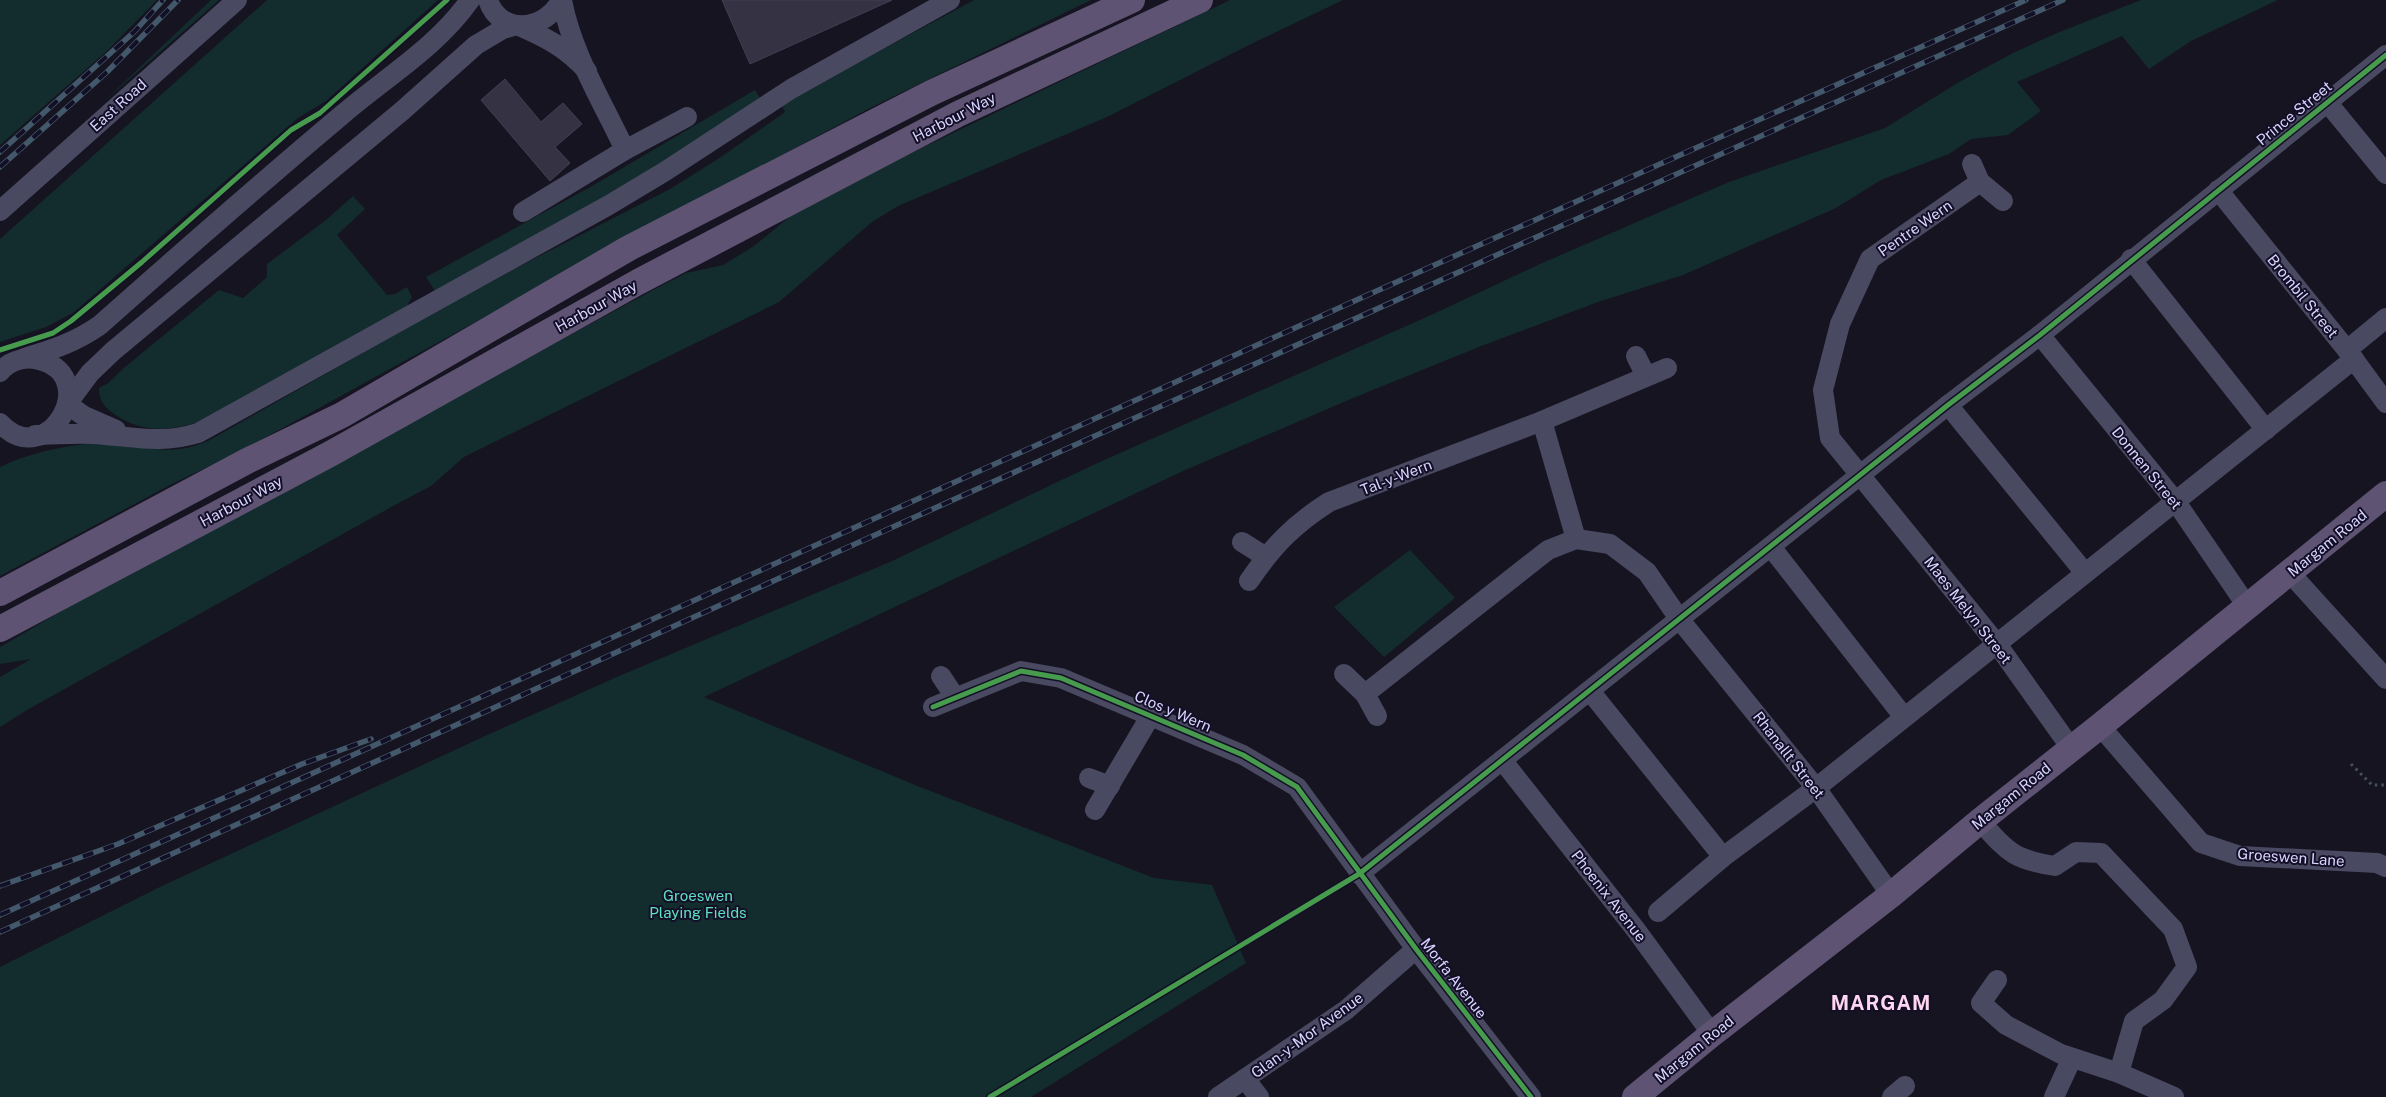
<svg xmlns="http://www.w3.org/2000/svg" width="2386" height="1097" font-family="'Public Sans',sans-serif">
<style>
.green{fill:#132c2d}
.building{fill:#343243;stroke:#433f54}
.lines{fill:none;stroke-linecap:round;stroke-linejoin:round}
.path{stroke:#44505f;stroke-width:3;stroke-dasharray:2.5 4;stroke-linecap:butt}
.minor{stroke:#4a4962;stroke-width:20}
.major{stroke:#5e5373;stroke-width:26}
.rail-casing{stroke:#43596b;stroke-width:5.5}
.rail{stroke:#130f26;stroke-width:4;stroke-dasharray:11;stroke-linecap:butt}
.cycleway-casing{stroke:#130f26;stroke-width:8}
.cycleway{stroke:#469c4c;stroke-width:5}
.labels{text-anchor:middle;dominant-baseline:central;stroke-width:4;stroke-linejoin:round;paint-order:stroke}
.street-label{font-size:15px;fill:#d9d4ff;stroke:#130f26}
.park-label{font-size:15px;fill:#5fe0c0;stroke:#130f26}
.district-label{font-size:20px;font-weight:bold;letter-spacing:1px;fill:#ffd6f0;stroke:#130f26}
</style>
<rect width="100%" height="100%" fill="#161421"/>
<g class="green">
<path d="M0 0H157L108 50 0 145Z"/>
<path d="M211 0H219L101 104Z"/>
<path d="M267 0H438L326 101 298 118 73 313 46 327 0 342V239Z"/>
<path d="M974 0H1091L872 107 670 215 237 453 172 484 0 576V467C30 452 77 442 111 443 153 444 164 459 208 441L473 290 670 189 721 157 785 112 781 104Z"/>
<path d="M1230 0H1343L1253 43 1107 117 898 206 872 222 779 302 464 457 431 486 395 505 27 710 0 727V677L31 659 0 664V647L84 598 653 290 686 273 723 265 754 246 793 214 876 170Z"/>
<path d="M2141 0H2278L2191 41 2149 69 2122 36 2017 82 2041 111 2008 135 1971 139 1949 154 1881 180 1836 208 1683 275 1598 302 1484 345 1353 398 1183 471 704 697 915 785 1154 878 1212 885 1246 963 1031 1097H0V967L162 886 485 736 619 676 890 562 1093 465 1431 315 1540 264 1729 182 1885 128 1959 82 2015 52 2057 33Z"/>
<path d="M755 90 760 98 649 172 435 291 426 277 592 186Z"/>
<path d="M353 196 365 209 337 235 387 295 395 294 407 287 412 297 407 306 203 421C173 430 144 434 117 416 105 408 99 402 99 388L107 384 125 367 219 290 243 298 267 277V264L326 220Z"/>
<path d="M1410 550 1455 598 1384 657 1334 607Z"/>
</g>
<g class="building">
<path d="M722 0H892L750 64Z"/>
<path d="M505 79 541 122 563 103 582 124 555 147 570 163 550 181 481 100Z"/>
</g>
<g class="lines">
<path class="path" d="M2351 764 2372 785H2386"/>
<g class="minor">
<path d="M488 0C500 36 546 31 561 0"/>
<path d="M562 0C571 51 603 103 625 150"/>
<path d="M2327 102 2386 174"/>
<path d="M1972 164 1980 182 2003 201"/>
<path d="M1980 182 1870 259 1840 324 1823 390 1830 438 1997 644 2071 748"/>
<path d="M2218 190 2347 350 2386 403"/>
<path d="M0 211 237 0"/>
<path d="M523 212 625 150 687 117"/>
<path d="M2131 259 2266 430"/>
<path d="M2040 335 2176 502 2247 606"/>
<path d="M2347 350 2386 318"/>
<path d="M1636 356 1646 376"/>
<path d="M24 358C52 350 76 342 100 325 180 254 261 183 343 114 386 77 437 47 470 0"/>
<path d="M0 372C8 362 22 357 34 359 106 371 49 475 0 423"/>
<path d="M67 404 90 373 113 351 402 111 476 45 503 29 517 25C545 37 567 48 587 71"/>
<path d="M67 404 84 416 116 430"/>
<path d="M1948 405 2085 573"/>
<path d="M1542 421 1576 539"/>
<path d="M35 435C54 435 73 433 92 434 132 436 159 445 198 433L609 205 664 172 791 89 950 0"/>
<path d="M1242 542 1266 557"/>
<path d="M1771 547 1904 717"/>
<path d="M2290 573 2386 679"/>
<path d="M1249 581C1273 546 1293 525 1329 502L1542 421 1667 368"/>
<path d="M1344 674 1365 694 1377 716"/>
<path d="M941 676 955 697"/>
<path d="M1590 691 1723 857"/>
<path d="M1365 694 1548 550 1576 539 1610 544 1647 572 1680 620 1816 788 1891 895"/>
<path d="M933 707 1021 671 1061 678 1243 755 1297 787 1416 949 1531 1097"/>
<path d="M2100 726 2201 843 2240 856 2377 863 2386 867"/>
<path d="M1502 760 1636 930 1712 1034"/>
<path d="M1089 778 1110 786"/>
<path d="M1095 810 1151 715"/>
<path d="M1980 821C2008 852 2012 859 2055 866L2076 852 2101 853 2173 929 2187 967 2163 1000 2134 1021 2119 1073"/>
<path d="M1359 874 1948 405 2040 335 2386 55"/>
<path d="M1658 912 1723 857 1816 788 2354 359"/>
<path d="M1997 980 1981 1003 2006 1025 2061 1054 2119 1073 2174 1097"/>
<path d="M1245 1079 1259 1097"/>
<path d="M1218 1097 1346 1010 1416 949"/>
<path d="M1892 1097 1905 1086"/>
<path d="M2054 1097 2072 1058"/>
</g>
<g class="major">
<path d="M0 593 247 461 342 415 629 248 931 93 1132 0"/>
<path d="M0 629 330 454 638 282 958 114 1200 0"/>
<path d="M1635 1097 1712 1034 1891 895 1980 821 2100 726 2386 494"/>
</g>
<defs>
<g id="rail">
<path d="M0 152 134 32 163 0"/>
<path d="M0 167 107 72 178 0"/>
<path d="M0 886 118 844 302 764 371 739"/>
<path d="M0 915 1361 298 2026 0"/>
<path d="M0 932 824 558 2063 0"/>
</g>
</defs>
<use href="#rail" class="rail-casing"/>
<use href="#rail" class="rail"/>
<defs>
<g id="cycleway">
<path d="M0 350 53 333 71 321 142 262 291 130 320 113 447 0"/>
<path d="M933 707 1021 671 1061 678 1243 755 1297 787 1416 949 1531 1097"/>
<path d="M990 1097 1359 874 1948 405 2040 335 2386 55"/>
</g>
</defs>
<use href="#cycleway" class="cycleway-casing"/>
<use href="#cycleway" class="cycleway"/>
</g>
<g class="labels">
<g class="street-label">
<text transform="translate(118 105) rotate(-42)">East Road</text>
<text transform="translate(2294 113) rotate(-39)">Prince Street</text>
<text transform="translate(954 117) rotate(-27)">Harbour Way</text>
<text transform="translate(1915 228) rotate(-35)">Pentre Wern</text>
<text transform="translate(2303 296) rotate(51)">Brombil Street</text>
<text transform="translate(596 306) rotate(-29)">Harbour Way</text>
<text transform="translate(2147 468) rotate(51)">Donnen Street</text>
<text transform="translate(1396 477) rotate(-21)">Tal-y-Wern</text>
<text transform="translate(241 501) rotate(-28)">Harbour Way</text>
<text transform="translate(2327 543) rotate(-39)">Margam Road</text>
<text transform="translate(1968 610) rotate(52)">Maes Melyn Street</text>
<text transform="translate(1173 711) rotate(23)">Clos y Wern</text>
<text transform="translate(1789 755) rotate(52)">Rhanallt Street</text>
<text transform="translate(2011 796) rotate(-39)">Margam Road</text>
<text transform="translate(2291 857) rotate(4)">Groeswen Lane</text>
<text transform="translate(1609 896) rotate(52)">Phoenix Avenue</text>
<text transform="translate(1454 978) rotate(52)">Morfa Avenue</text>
<text transform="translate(1307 1035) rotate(-36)">Glan-y-Mor Avenue</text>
<text transform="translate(1694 1049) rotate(-39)">Margam Road</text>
</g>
<g class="park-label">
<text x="698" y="895">Groeswen<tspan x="698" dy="17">Playing Fields</tspan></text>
</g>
<g class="district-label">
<text x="1881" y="1003">MARGAM</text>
</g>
</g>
</svg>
